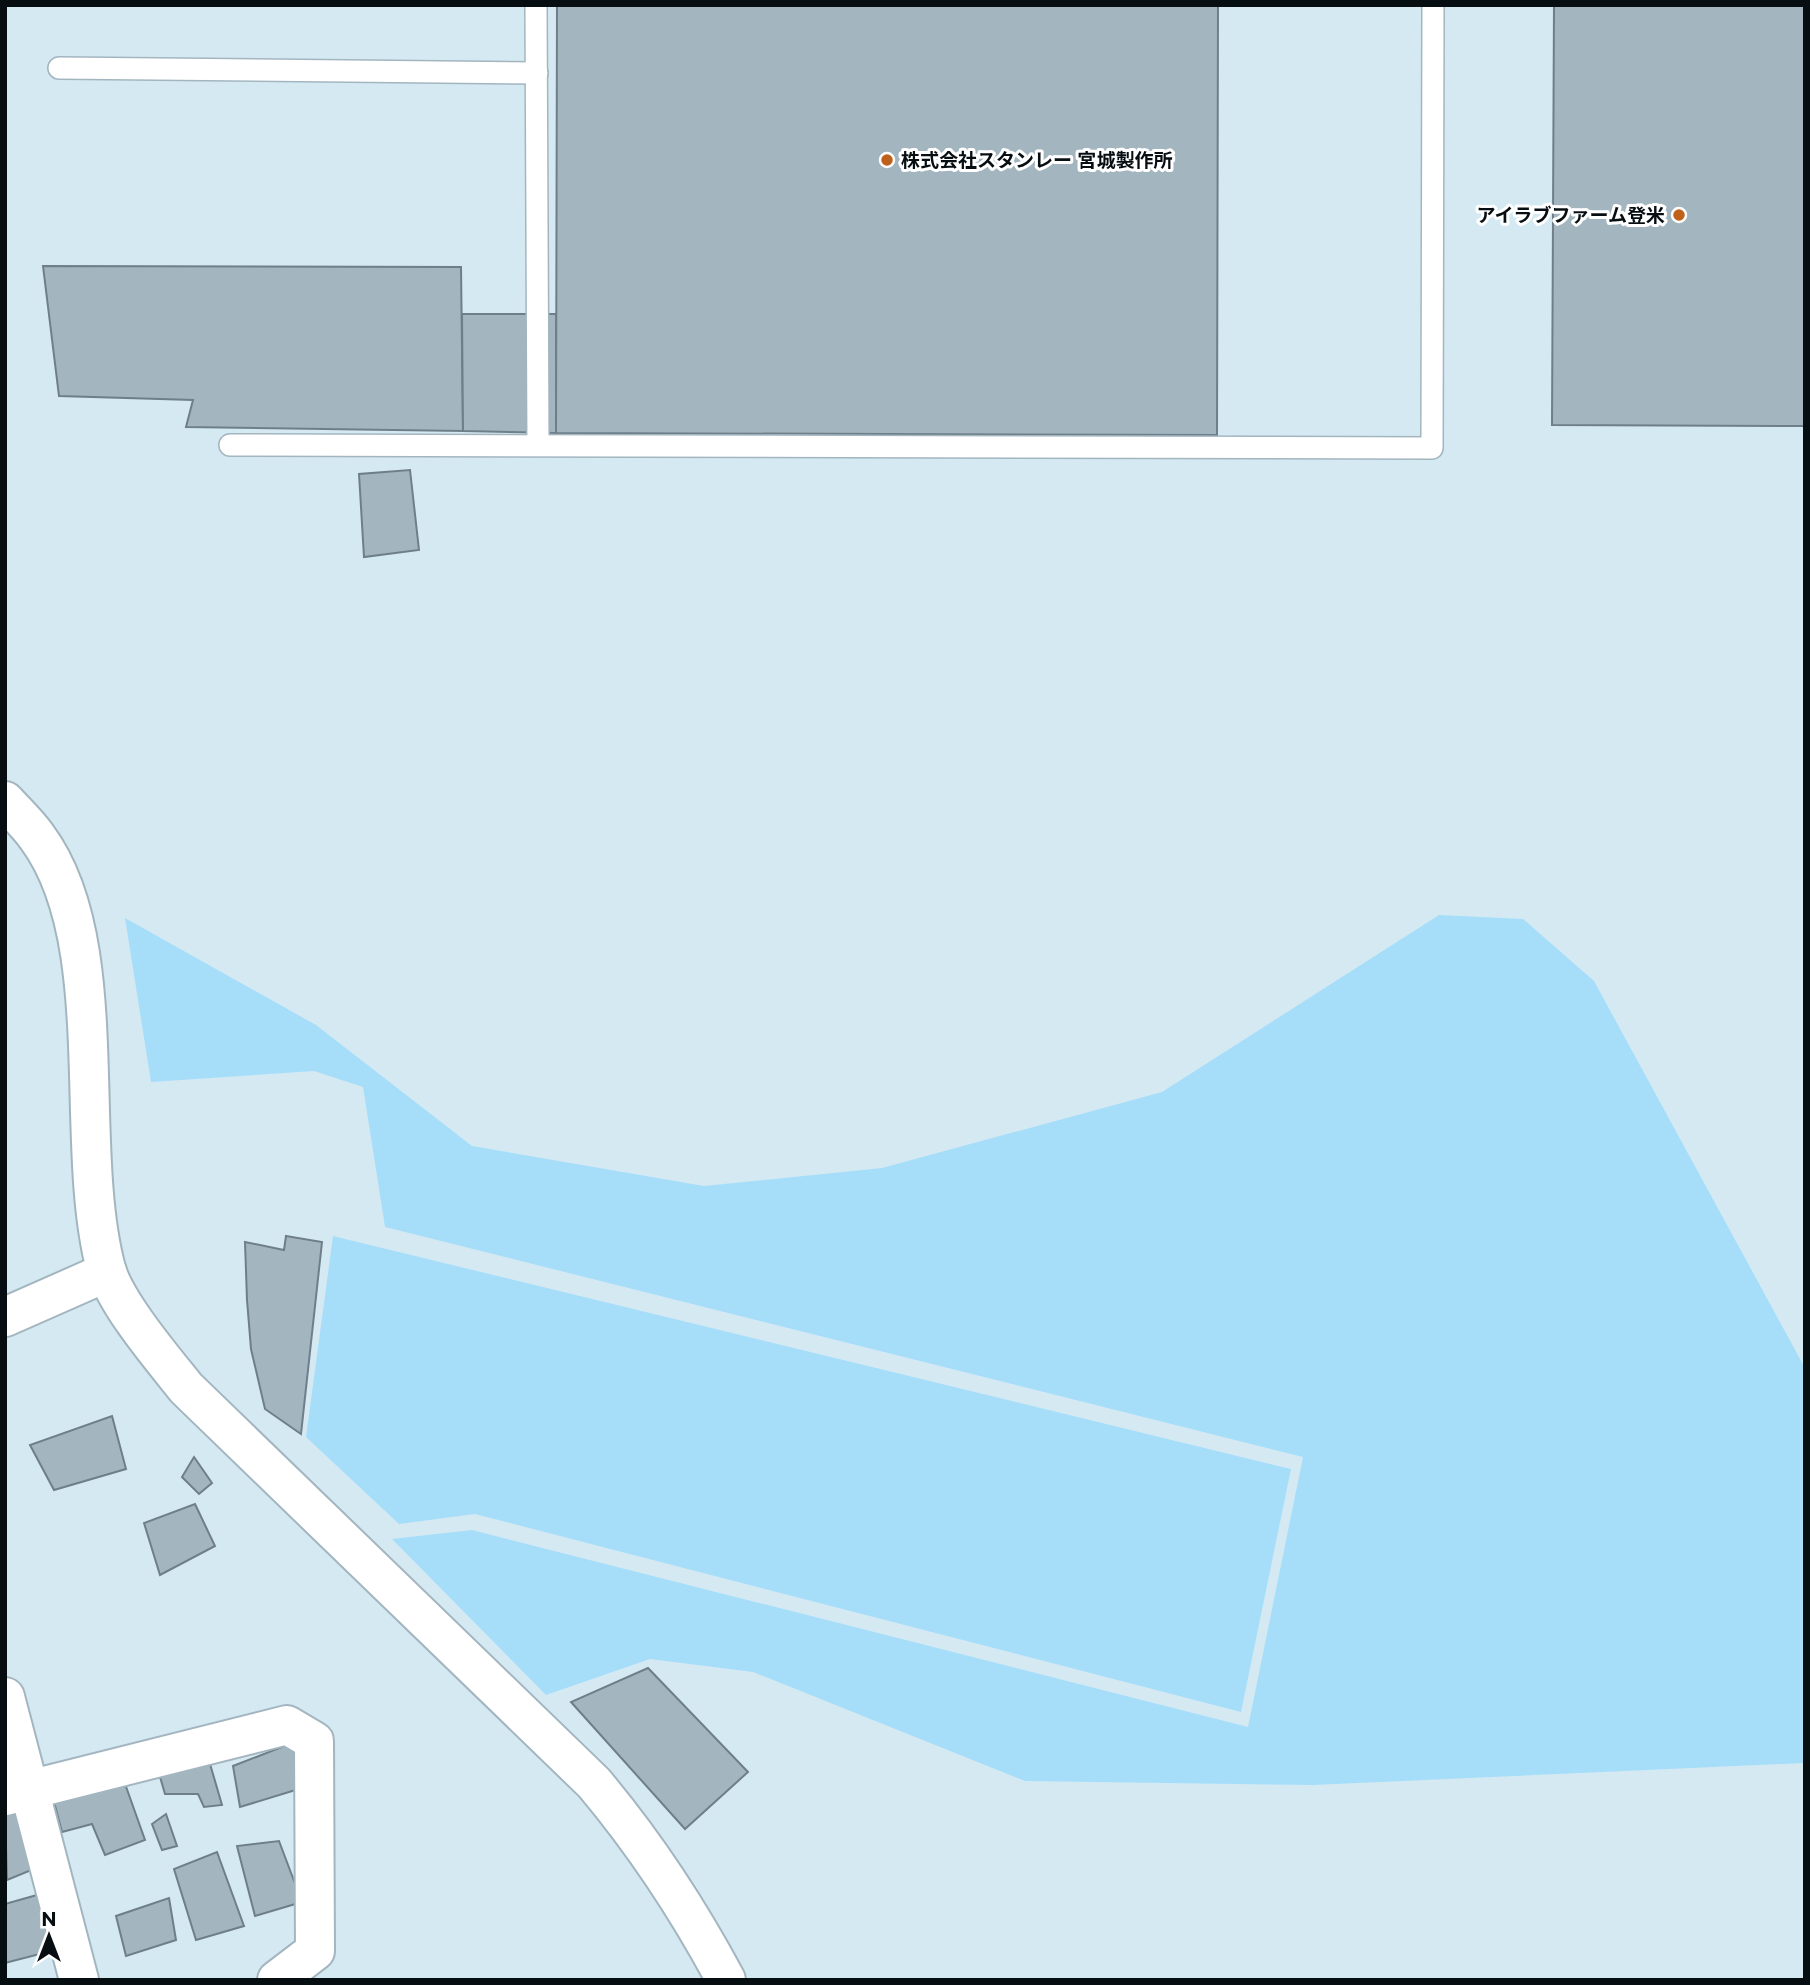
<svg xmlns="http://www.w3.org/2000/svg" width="1810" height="1985" font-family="Montserrat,'Noto Sans JP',sans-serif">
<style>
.green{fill:#a6defa}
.building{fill:#a3b6c0;stroke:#6e7f89;stroke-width:2}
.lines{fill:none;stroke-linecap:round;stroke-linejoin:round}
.service-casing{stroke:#a3b6c0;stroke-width:24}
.minor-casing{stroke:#a3b6c0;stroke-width:42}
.tertiary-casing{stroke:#a3b6c0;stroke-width:42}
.service{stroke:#fff;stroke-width:21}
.minor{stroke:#fff;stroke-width:38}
.tertiary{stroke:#fff;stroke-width:38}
.poi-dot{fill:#c0611b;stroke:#fff;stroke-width:2.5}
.labels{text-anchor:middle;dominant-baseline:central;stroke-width:6;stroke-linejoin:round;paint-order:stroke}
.poi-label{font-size:19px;font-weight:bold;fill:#070e11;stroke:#fff;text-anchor:start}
</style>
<rect width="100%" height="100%" fill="#d5e9f3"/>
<g class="green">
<path d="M1439 915 1523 919 1594 981 1805 1368V1763L1313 1785 1025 1781 753 1672 650 1659 546 1695 392 1539 472 1530 1248 1727 1303 1457 385 1227 363 1087 314 1071 151 1082 125 918 316 1025 472 1146 704 1186 882 1168 1162 1092Z"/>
<path d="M333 1236 1291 1469 1241 1712 475 1514 399 1524 306 1437Z"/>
</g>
<g class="building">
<path d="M557 5H1218L1217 435 556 433Z"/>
<path d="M1554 5H1805V426L1552 425Z"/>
<path d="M43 266 461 267 463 431 186 427 193 400 59 396Z"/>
<path d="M462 314H556V433L463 431Z"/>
<path d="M410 470 419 550 364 557 359 474Z"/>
<path d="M286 1236 322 1242 301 1434 265 1409 251 1349 247 1300 245 1242 284 1250Z"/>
<path d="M112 1416 126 1469 54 1490 30 1445Z"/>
<path d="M194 1457 212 1483 199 1494 182 1477Z"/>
<path d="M195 1504 215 1546 160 1575 144 1523Z"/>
<path d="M648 1668 748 1772 685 1829 571 1702Z"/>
<path d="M292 1743 302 1788 240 1807 233 1766Z"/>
<path d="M208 1757 222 1805 204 1807 198 1794H165L158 1770Z"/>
<path d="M124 1781 145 1840 105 1855 92 1824 62 1832 54 1802Z"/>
<path d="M17 1809 34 1869 7 1880 5 1812Z"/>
<path d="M166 1814 177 1846 162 1850 152 1824Z"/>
<path d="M279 1841 302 1902 255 1916 237 1846Z"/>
<path d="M217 1852 244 1926 196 1940 174 1869Z"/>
<path d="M44 1893 59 1949 5 1963V1904Z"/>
<path d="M169 1898 176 1940 126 1956 116 1916Z"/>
</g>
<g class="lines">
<defs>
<g id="service">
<path d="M536 5 538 445"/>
<path d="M59 68 537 73"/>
<path d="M230 445 1432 448 1433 5"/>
</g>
<g id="minor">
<path d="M5 1317 107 1272"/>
<path d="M5 1697 79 1980"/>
<path d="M5 1796 287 1725 314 1741 315 1951 277 1980"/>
</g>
<path id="tertiary" d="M5 801C16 813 28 824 37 837 115 942 72 1142 106 1269 116 1304 163 1359 186 1388L594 1783C646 1845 688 1909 726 1980"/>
</defs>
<use href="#service" class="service-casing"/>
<use href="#minor" class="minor-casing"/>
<use href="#tertiary" class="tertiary-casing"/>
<use href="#service" class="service"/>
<use href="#minor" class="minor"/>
<use href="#tertiary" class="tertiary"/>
</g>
<g class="poi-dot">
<circle cx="887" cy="160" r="7"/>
<circle cx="1679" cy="215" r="7"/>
</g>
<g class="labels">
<g class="poi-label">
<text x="901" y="160">株式会社スタンレー 宮城製作所</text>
<text x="1665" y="215" text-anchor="end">アイラブファーム登米</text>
</g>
</g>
<rect width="1810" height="1985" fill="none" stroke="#070e11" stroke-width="14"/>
<g transform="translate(49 1936)" stroke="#ffffff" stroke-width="5" paint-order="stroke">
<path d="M0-5L12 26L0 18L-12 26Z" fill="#070e11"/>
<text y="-10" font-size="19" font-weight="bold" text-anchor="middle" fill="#070e11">N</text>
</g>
</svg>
